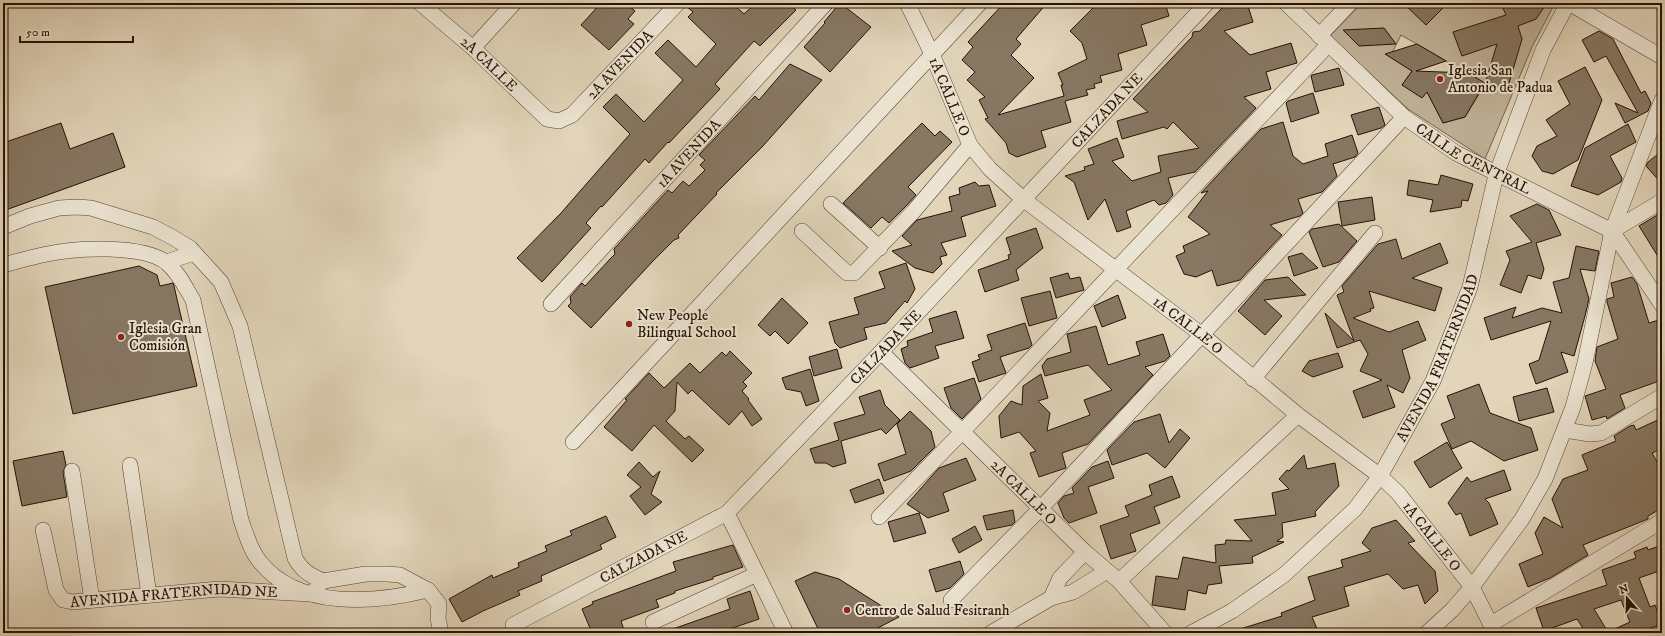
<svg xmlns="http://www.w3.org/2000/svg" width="1665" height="636" font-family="'IM FELL DW Pica',serif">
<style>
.green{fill:#c2b49b;stroke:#746350;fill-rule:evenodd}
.building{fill:#877763;stroke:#251204;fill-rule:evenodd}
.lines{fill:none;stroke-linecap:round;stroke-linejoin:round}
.minor-casing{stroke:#544332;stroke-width:16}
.minor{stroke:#ece4d2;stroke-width:15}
.poi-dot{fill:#8f2418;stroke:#ece4d2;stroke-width:1.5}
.labels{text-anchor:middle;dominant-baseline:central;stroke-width:4;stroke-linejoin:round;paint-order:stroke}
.street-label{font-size:15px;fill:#251204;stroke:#ece4d2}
.poi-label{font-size:15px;fill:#251204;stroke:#ece4d2;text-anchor:start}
</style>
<rect width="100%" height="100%" fill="#e2d5ba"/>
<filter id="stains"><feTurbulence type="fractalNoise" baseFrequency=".005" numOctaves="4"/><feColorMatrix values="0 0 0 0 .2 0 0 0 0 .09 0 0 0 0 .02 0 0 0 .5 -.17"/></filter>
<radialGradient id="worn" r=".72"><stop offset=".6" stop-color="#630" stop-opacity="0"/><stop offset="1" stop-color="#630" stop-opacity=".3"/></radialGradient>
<path class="green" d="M1362 3H1555L1532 47 1485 159 1408 109 1330 36ZM1401 35 1450 63 1453 73 1472 74 1479 94 1465 117 1443 123 1427 92 1402 85 1412 71 1390 57Z"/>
<g class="building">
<path d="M601 3H626L635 11 628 19 634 24 609 50 581 25Z"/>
<path d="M687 3H732L744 14 756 3H788L796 10 760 46 754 41 715 84 720 89 669 143 668 142 649 163 645 159 602 207 601 206 586 223 591 228 542 282 517 258 561 213 630 134 603 107 616 94 644 122 683 80 655 53 668 40 696 67 716 44 688 17 693 12 686 6Z"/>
<path d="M840 3 871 27 830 72 804 47 825 23 824 22Z"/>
<path d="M1004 3H1047L1016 39 1021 44 1011 55 1034 78 998 115 1064 96 1061 85H1063L1058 73 1087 59 1082 43 1070 31 1098 3H1118L1123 7 1138 3H1165L1169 16 1141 25 1147 45 1118 54 1122 70 1100 76 1102 82 1094 84 1095 88 1086 90 1088 95 1065 101 1071 122 1041 131 1046 147 1017 157 1009 153 1006 143 985 119 988 118 979 100 985 97 967 80 975 72 962 60 973 47 968 42Z"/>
<path d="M1234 3H1247L1253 22 1224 31 1250 55 1291 43 1297 63 1266 72 1271 89 1244 97 1256 108 1195 172 1168 178 1173 195 1166 203 1159 205 1154 200 1126 211 1131 227 1117 232 1105 199 1088 220 1074 182 1065 176 1085 170 1084 167 1094 164 1088 149 1117 138 1124 157 1112 161 1132 181 1161 172 1158 156 1199 148 1173 122 1167 129 1164 127 1122 139 1117 121 1148 112 1133 99 1192 37 1193 32 1200 31 1223 7Z"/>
<path d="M1403 3H1448L1426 25Z"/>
<path d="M1510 3H1547L1536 19 1518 26 1522 39 1507 90 1485 84 1497 44 1462 56 1453 32 1506 15 1502 6Z"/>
<path d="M1384 28 1396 44 1359 46 1343 30Z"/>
<path d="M1599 31 1613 39 1641 93 1645 91 1651 103 1648 111 1625 123 1615 103 1638 113 1606 56 1594 62 1582 40Z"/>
<path d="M1417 44 1446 61 1416 71 1468 73 1485 83 1465 117 1443 123 1427 92 1422 98 1402 85 1412 71 1385 54Z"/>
<path d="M790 64 822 80 762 147 716 193 717 194 678 235 679 238 674 240 653 261 591 328 568 306 571 303 570 297 582 283 585 286 611 258 615 254 614 249 668 190 672 193 683 181 689 186 705 170 700 165 705 160 699 155 755 96 759 100Z"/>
<path d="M1585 67 1602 100 1578 160 1553 174 1542 171 1532 156 1537 146 1557 136 1546 120 1570 104 1558 81Z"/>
<path d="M1339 68 1344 85 1315 92 1311 76 1312 75Z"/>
<path d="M1313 93 1319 113 1291 122 1286 103 1288 101Z"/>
<path d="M1379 107 1385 125 1381 128 1358 135 1351 115Z"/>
<path d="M1283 122 1293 156 1303 164 1328 156 1325 144 1352 135 1358 153 1355 157 1333 164 1337 176 1322 192 1298 199 1303 213 1300 216 1270 225 1282 235 1240 280 1217 286 1212 270 1196 277 1184 274 1176 256 1185 252 1183 246 1210 234 1188 217 1208 191 1201 193 1261 129Z"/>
<path d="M61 123 70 149 113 133 125 167 3 211V143Z"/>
<path d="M922 123 935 136 940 131 952 142 908 187 916 195 906 206 889 223 882 217 871 228 843 203Z"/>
<path d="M1628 124 1636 142 1610 156 1622 178 1621 182 1598 195 1571 186 1585 148Z"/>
<path d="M1662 151V184L1646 166 1648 162Z"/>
<path d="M1441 175 1473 184 1468 201 1462 200 1461 207 1430 212 1433 200 1407 195 1409 180 1438 185Z"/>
<path d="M975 182 979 186 989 185 996 206 961 217 966 236 941 243 947 255 940 257 942 264 933 273 915 268 892 251 912 245 902 236 917 220 952 211 949 197 960 194 959 188Z"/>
<path d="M1372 197 1375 220 1342 226 1338 202Z"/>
<path d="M1537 204 1549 210 1561 235 1536 243 1544 269 1541 279 1528 275 1521 293 1500 285 1510 260 1506 251 1532 242 1510 216Z"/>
<path d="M1662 212V263L1639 226Z"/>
<path d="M1339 224 1357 241 1339 262 1323 267 1309 232 1312 229Z"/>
<path d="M1036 228 1043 248 1016 270 1019 280 985 292 978 270 1009 259 1008 255 1011 254 1006 238Z"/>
<path d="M1396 239 1402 259 1440 243 1448 263 1412 278 1442 288 1435 311 1369 291 1374 308 1370 309 1371 311 1353 318 1389 332 1418 321 1426 340 1402 350 1410 378 1403 393 1387 385 1395 407 1363 418 1353 391 1382 380 1360 371 1368 354 1360 340 1337 348 1325 313 1354 341 1337 295 1344 292 1342 286 1378 244Z"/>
<path d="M1576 246 1599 251 1595 271 1580 269 1589 299 1585 316 1574 356 1561 352 1568 372 1536 384 1529 364 1539 360 1551 321 1491 340 1484 318 1516 307 1512 318 1542 308 1562 313 1553 282 1569 278Z"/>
<path d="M1302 253 1318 268 1294 276 1288 257Z"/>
<path d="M906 263 915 289 907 303 905 301 886 323 864 328 867 339 840 348 835 343 829 322 859 314 854 298 885 288 879 272Z"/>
<path d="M139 266 157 275 160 286 173 283 174 286 197 386 73 414 45 287Z"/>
<path d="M1068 273 1070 279 1080 277 1084 290 1056 298 1050 278Z"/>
<path d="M1288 277 1306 295 1264 300 1282 316 1265 335 1238 311 1265 280Z"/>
<path d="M1632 277 1637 284 1649 323 1662 319V355L1657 357 1662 372V380L1620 395 1625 408 1607 419 1606 416 1592 420 1585 396 1606 389 1595 361 1597 347 1618 339 1607 302V299L1614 297 1611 283Z"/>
<path d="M1050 291 1057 318 1029 326 1021 298Z"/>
<path d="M1118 295 1126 318 1102 327 1094 306Z"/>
<path d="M782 298 808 323 788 344 775 331 770 336 758 325Z"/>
<path d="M956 311 964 338 935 346 939 358 910 368 905 363 901 349 908 346 907 341 933 332 929 319Z"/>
<path d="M1025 323 1032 345 1029 348 1000 357 1006 373 979 382 972 362 980 359 978 355 992 350 987 335Z"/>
<path d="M1096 326 1108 365 1140 355 1136 342 1163 334 1170 356 1165 361 1145 367 1153 375 1088 444 1062 453 1066 468 1039 477 1030 453 1036 451 1019 432 1001 438 999 416 1011 401 1022 405 1023 386 1041 374 1048 398 1038 401 1050 413 1047 431 1090 415 1084 400 1112 390 1088 365 1045 376 1042 366 1047 359 1071 352 1067 334Z"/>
<path d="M837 349 842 368 814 376 809 357Z"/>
<path d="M730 351 752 373 743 382 747 386 742 391 749 399 748 400 762 419 752 426 742 411 729 425 692 390 688 394 677 382 675 411 666 421 685 439 689 436 704 450 692 462 654 425 632 451 604 427 627 400 625 399 649 373 664 388 690 363 700 373 722 352 726 356Z"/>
<path d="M1338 353 1343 367 1313 377 1302 371 1309 361Z"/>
<path d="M810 369 819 401 806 406 801 392 786 389 782 378Z"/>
<path d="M974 378 981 399 962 419 951 408 944 388Z"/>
<path d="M1479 384 1490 413 1531 428 1538 450 1504 461 1471 441 1452 449 1441 424 1455 418 1447 396Z"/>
<path d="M1547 388 1554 412 1519 421 1513 397Z"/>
<path d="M880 390 885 405 900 420 886 434 881 429 841 441 846 463 833 467 826 463H815L810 449 839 440 834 423 865 414 859 397Z"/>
<path d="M910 411 931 431 935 447 911 471 884 481 878 464 906 454 897 424Z"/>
<path d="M1160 414 1169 443 1180 429 1190 438 1165 468 1147 453 1112 465 1107 450 1134 422Z"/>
<path d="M1662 418V449L1652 453 1662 470V508L1648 516V519L1583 545 1588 555 1550 578 1528 587 1519 564 1543 554 1535 533 1544 517 1563 528 1552 499 1563 479 1588 470 1582 455 1616 441 1614 436 1630 426 1634 425 1636 430Z"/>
<path d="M1447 442 1462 468 1430 488 1414 462Z"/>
<path d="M63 451 66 465 63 472 67 497 22 506 13 461Z"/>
<path d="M1304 455 1307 469 1335 463 1339 486 1315 512 1316 516 1282 523 1283 537 1277 541 1284 542 1252 557 1253 563 1219 566 1222 583 1208 585 1206 594 1188 590 1185 610 1152 605 1156 576 1178 579 1183 557 1216 563 1215 545 1225 544 1226 540 1252 541 1234 520 1276 515 1272 493 1289 489 1279 479 1287 470 1289 471Z"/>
<path d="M966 458 976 480 943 493 949 511 928 518 907 504 939 468Z"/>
<path d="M1108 461 1114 478 1088 487 1097 513 1069 523 1064 518 1058 503 1064 496 1074 493 1072 488 1092 467Z"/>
<path d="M639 462 653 477 660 471 651 494 662 502 645 515 630 496 641 487 627 475Z"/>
<path d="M1504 470 1511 490 1485 499 1489 503 1498 524 1470 536 1461 513 1456 515 1448 503 1467 477 1471 482Z"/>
<path d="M1172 476 1180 497 1154 507 1160 523 1130 534 1136 551 1111 559 1100 526 1129 516 1125 506 1152 495 1149 485Z"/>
<path d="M879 479 884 493 855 503 850 490Z"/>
<path d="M1013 510 1015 522 1012 525 987 530 983 516Z"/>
<path d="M919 513 926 533 894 542 888 522Z"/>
<path d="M606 516 616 537 600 545 602 549 541 576 542 581 518 591 520 595 483 611 462 622 449 599 492 575 493 578 519 567 518 563 547 551 545 546 572 535 570 531Z"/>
<path d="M1396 520 1415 541 1408 543 1435 571 1438 591 1425 604 1418 585 1403 589 1388 574 1344 587 1349 606 1312 617 1318 631 1311 633H1237V630L1282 616 1281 613 1315 600 1308 577 1343 567 1341 560 1371 551 1362 543 1372 528Z"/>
<path d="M975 526 982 540 959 553 952 539Z"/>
<path d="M733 545 743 567 713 577V579L675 591V593L656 600 659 607 621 621 625 633H592L582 609 593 604 592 602 676 571 673 562Z"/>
<path d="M1662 545V570L1639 578 1650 607 1655 605 1662 624 1645 630 1646 633H1586L1577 619 1544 631 1536 608 1607 585 1602 570 1636 558 1634 552 1647 547 1648 550ZM1621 600 1630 622 1608 632 1594 609Z"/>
<path d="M960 561 964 574 950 588 936 592 929 570Z"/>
<path d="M815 572 839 579 899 617 868 633H820L795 581Z"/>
<path d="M750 591 759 619 718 633H667V631L730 609 727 599Z"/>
</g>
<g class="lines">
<defs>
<g id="minor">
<path id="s1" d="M420 3 473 48 547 119 559 121 572 115 678 3"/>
<path id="s2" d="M907 3 932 54 970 145 990 169 1023 199 1202 335 1298 415 1380 476 1398 493 1472 587 1495 633"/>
<path id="s3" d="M1286 3 1404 117 1456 153 1612 231 1662 305"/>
<path d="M1569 3 1662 57"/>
<path d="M1319 36 1350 3"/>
<path d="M473 48 514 3"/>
<path d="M831 204 880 248"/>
<path d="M3 227 30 216 59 208 76 207 91 208 153 227 172 237 190 248 221 282 240 326 295 558C302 571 310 575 323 581"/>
<path d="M802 231 847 273H854L913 212 970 145"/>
<path d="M1612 231 1662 201"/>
<path d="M166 262 194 253"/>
<path d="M3 265C18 261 32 257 47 254 76 248 143 244 167 263 179 273 185 287 193 300L241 520C246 534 250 550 260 562 299 610 375 603 428 590"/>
<path id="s4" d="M551 304 826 3"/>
<path id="s5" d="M881 352 1085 552 1119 581 1165 633"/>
<path d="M1253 379 1375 233"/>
<path d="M1565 430 1590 434 1601 433 1662 396"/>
<path d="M573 442 980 3"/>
<path d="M130 465 149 595"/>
<path d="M72 471 92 600"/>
<path d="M727 513 786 633"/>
<path d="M879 517 962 432 1328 45"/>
<path id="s6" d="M43 530 56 590 63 600 73 602 219 589 311 594 323 581 366 574H387L400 575 428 590 439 604 438 618 441 633"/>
<path d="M1119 581 1298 415"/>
<path d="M1051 598 1060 578 1085 552"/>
<path d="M951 600 1041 508 1404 117"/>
<path d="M653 622 757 574"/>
<path d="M1491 624 1662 521"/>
<path id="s7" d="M513 625 727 513 881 352 1207 3"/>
<path d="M991 633 1051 598 1073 592 1107 571"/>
<path id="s8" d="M1191 633 1232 611 1284 575 1355 509 1380 476 1433 381 1470 287 1496 175 1543 50 1568 3"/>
<path d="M1427 633 1452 610 1472 587 1522 519 1545 479 1573 407 1585 363 1612 231 1662 100"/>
</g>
</defs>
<use href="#minor" class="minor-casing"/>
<use href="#minor" class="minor"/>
</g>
<g class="poi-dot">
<circle cx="1440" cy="79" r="4"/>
<circle cx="629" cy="324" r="4"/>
<circle cx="121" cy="337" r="4"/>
<circle cx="847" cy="610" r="4"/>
</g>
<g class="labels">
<g class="street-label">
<text stroke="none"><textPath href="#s1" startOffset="92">2A CALLE</textPath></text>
<text stroke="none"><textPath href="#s1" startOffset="268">2A AVENIDA</textPath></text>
<text stroke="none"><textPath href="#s2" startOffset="103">1A CALLE O</textPath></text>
<text stroke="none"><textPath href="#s7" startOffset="795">CALZADA NE</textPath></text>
<text stroke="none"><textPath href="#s4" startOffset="204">1A AVENIDA</textPath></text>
<text stroke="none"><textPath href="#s3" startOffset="245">CALLE CENTRAL</textPath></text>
<text stroke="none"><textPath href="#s2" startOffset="439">1A CALLE O</textPath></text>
<text stroke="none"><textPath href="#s7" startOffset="471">CALZADA NE</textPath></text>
<text stroke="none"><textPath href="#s8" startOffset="380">AVENIDA FRATERNIDAD</textPath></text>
<text stroke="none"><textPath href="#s5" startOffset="200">2A CALLE O</textPath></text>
<text stroke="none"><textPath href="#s2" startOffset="763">1A CALLE O</textPath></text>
<text stroke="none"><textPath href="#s7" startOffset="147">CALZADA NE</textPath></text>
<text stroke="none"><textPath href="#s6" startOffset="185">AVENIDA FRATERNIDAD NE</textPath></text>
</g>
<g class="poi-label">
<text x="1448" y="70">Iglesia San<tspan x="1448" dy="17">Antonio de Padua</tspan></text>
<text x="637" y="315">New People<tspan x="637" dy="17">Bilingual School</tspan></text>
<text x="129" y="328">Iglesia Gran<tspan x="129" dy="17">Comisión</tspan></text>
<text x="855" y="610">Centro de Salud Fesitranh</text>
</g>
</g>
<rect width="1665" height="636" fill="none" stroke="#e2d5ba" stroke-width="16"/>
<rect x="4" y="4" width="1657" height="628" fill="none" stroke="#251204" stroke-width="2"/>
<rect x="8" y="8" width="1649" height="620" fill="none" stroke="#251204"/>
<g transform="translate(1627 598) rotate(340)" stroke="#ece4d2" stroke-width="3" paint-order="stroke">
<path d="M0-3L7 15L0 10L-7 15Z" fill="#251204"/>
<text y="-6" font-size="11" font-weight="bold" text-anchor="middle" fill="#251204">N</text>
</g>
<path d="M20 36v6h113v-6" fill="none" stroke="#251204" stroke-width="2"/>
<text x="26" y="36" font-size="12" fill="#251204" stroke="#ece4d2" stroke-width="3" paint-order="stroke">50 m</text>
<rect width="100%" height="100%" filter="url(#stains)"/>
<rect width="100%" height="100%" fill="url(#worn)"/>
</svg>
